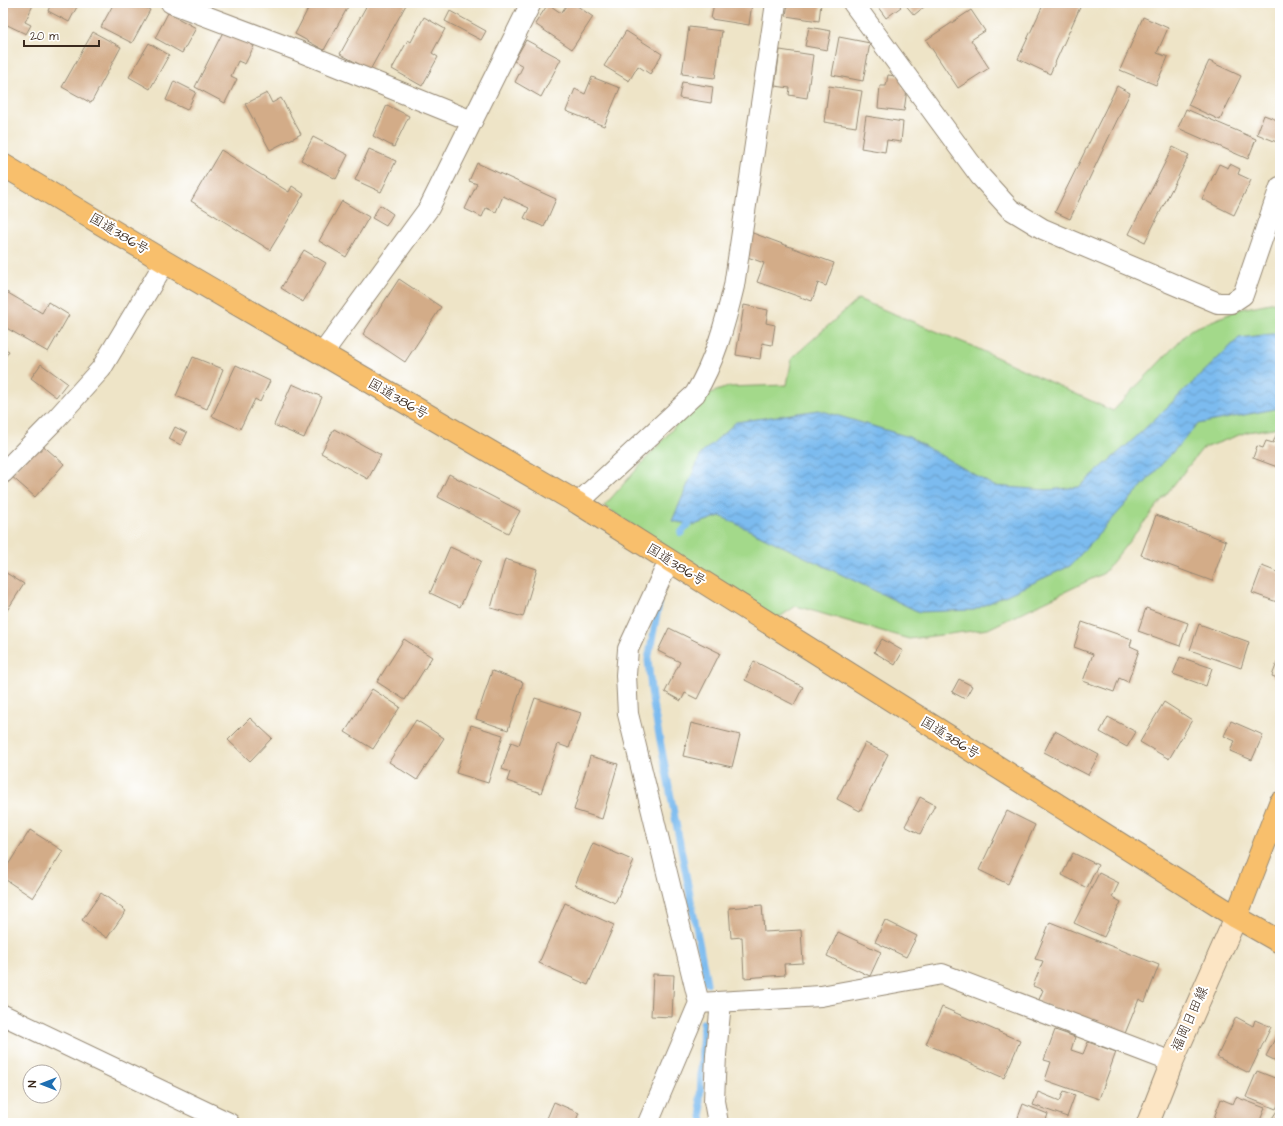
<svg xmlns="http://www.w3.org/2000/svg" width="1283" height="1126" font-family="'Architects Daughter','Klee One',sans-serif">
<style>
.park{fill:#a3d98a;stroke:#6f8254}
.water{fill:url(#water-waves);stroke:#5b7286}
.lines{fill:none;stroke-linecap:round;stroke-linejoin:round}
.stream{stroke:#7bbbef;stroke-width:7}
.building{fill:#d3ac88}
.minor-casing{stroke:#948772;stroke-width:22}
.secondary-casing{stroke:#948772;stroke-width:24}
.primary-casing{stroke:#948772;stroke-width:24}
.trunk-casing{stroke:#948772;stroke-width:24}
.minor{stroke:#fff;stroke-width:20}
.secondary{stroke:#fce5c4;stroke-width:22}
.primary{stroke:#f8bf6c;stroke-width:22}
.trunk{stroke:#f8bf6c;stroke-width:22}
.labels{text-anchor:middle;dominant-baseline:central;stroke-width:4;stroke-linejoin:round;paint-order:stroke}
.street-label{font-size:14px;fill:#3b2a1e;stroke:#fff}
</style>
<defs>
<pattern id="water-waves" width="16" height="10" patternUnits="userSpaceOnUse"><rect width="16" height="10" fill="#7bbbef"/><path d="M0 5q4-4 8 0t8 0" fill="none" stroke="#6698c1"/></pattern>
</defs>
<rect width="100%" height="100%" fill="#fff"/>
<filter id="ink" filterUnits="userSpaceOnUse"><feTurbulence type="fractalNoise" baseFrequency=".025" numOctaves="2"/><feDisplacementMap in="SourceGraphic" scale="8" xChannelSelector="R" yChannelSelector="G"/><feConvolveMatrix kernelMatrix="1 2 1 2 8 2 1 2 1" color-interpolation-filters="sRGB"/></filter>
<filter id="wash" filterUnits="userSpaceOnUse"><feTurbulence type="fractalNoise" baseFrequency=".012" numOctaves="4" result="noise"/><feDisplacementMap in="SourceGraphic" scale="16" xChannelSelector="R" yChannelSelector="G"/><feGaussianBlur stdDeviation="0.9" result="paint"/><feColorMatrix in="noise" values="0 0 0 0 0 0 0 0 0 0 0 0 0 0 0 0 0 1.4 0 .05"/><feComposite in="paint" operator="in"/></filter>
<g filter="url(#wash)">
<rect width="100%" height="100%" fill="#eee4c7"/>
<path class="park" d="M858 299 972 346 1113 411 1190 330 1241 309 1280 301V427L1247 432 1202 449 1104 573 988 629 909 639 796 606 775 620 604 506 702 396 728 387 787 385 792 358Z"/>
<path class="water" d="M1280 333V408L1198 424 1070 566 974 610 919 612 720 516 694 525 672 521 701 454 736 422 819 410 909 437 994 486 1047 490 1079 487 1135 438 1239 338Z"/>
<g class="lines">
<g class="stream">
<path d="M681 533 695 516"/>
<path d="M659 604 648 660 652 699 707 983"/>
<path d="M703 1023 700 1100 703 1123"/>
</g>
</g>
<g id="blocks">
<g class="building">
<path d="M3 3H34L25 22 31 25 26 34 3 23Z"/>
<path d="M51 3H79L69 22 48 11Z"/>
<path d="M114 3H138L150 10 132 43 101 27Z"/>
<path d="M311 3H350L324 50 295 34Z"/>
<path d="M368 3H407L370 70 340 54Z"/>
<path d="M568 3H573L593 17 572 49 535 24 548 4 561 13Z"/>
<path d="M714 3H752L749 25 711 19Z"/>
<path d="M788 3H821L819 21 786 16Z"/>
<path d="M875 3H897L901 7 886 18Z"/>
<path d="M904 3H929L914 15Z"/>
<path d="M1044 3H1082L1050 74 1018 59Z"/>
<path d="M971 10 985 31 971 40 989 68 958 88 926 40Z"/>
<path d="M450 11 486 31 481 40 445 21Z"/>
<path d="M168 13 196 28 182 53 155 38Z"/>
<path d="M424 17 445 29 432 53 438 57 422 86 392 69 408 40 411 42Z"/>
<path d="M1143 17 1168 28 1157 53 1168 57 1156 85 1120 70Z"/>
<path d="M689 27 722 31 715 78 682 74Z"/>
<path d="M809 27 831 31 827 50 805 46Z"/>
<path d="M224 30 254 46 245 64 238 61 231 76 237 79 225 103 195 87Z"/>
<path d="M626 31 662 54 650 74 638 66 629 81 604 66Z"/>
<path d="M93 32 121 47 91 103 62 87Z"/>
<path d="M839 37 870 43 863 81 832 75Z"/>
<path d="M526 40 561 59 541 97 515 82 523 66 514 61Z"/>
<path d="M149 43 169 55 150 89 129 77Z"/>
<path d="M780 50 813 55 807 98 789 95 790 88 775 86Z"/>
<path d="M3 59 7 61 3 67Z"/>
<path d="M1209 61 1241 76 1220 120 1188 105Z"/>
<path d="M888 75 903 77 902 88 907 89 904 111 878 108 880 86H886Z"/>
<path d="M592 77 620 88 604 126 566 111 575 89 585 94Z"/>
<path d="M174 81 196 92 187 110 166 100Z"/>
<path d="M682 82 713 87 711 103 679 98Z"/>
<path d="M829 86 862 91 856 127 824 122Z"/>
<path d="M1117 86 1130 93 1070 219 1055 212Z"/>
<path d="M267 93 272 103 281 98 301 134 270 150 245 104Z"/>
<path d="M387 105 409 116 394 147 373 136Z"/>
<path d="M1186 109 1256 139 1248 159 1178 128Z"/>
<path d="M1264 115 1280 121V139L1279 143 1257 134Z"/>
<path d="M866 116 903 122 901 142 887 140 885 152 861 148Z"/>
<path d="M313 137 348 155 336 179 301 160Z"/>
<path d="M1173 147 1189 155 1145 242 1129 234Z"/>
<path d="M369 149 396 161 381 192 355 180Z"/>
<path d="M221 150 289 192 292 186 304 194 270 250 191 201Z"/>
<path d="M477 163 556 199 544 227 524 218 529 208 503 196 496 212 486 208 482 217 465 209 477 184 469 181Z"/>
<path d="M1219 164 1228 168 1230 164 1240 169 1238 174 1251 180 1234 215 1202 199Z"/>
<path d="M342 201 369 217 346 257 319 241Z"/>
<path d="M380 205 393 214 386 226 372 218Z"/>
<path d="M750 232 834 263 826 286 818 283 812 301 757 282 764 263 742 255Z"/>
<path d="M304 250 326 263 303 302 281 288Z"/>
<path d="M399 279 441 307 405 362 363 334Z"/>
<path d="M3 290 42 313 48 302 69 315 48 352 3 326Z"/>
<path d="M744 305 768 310 766 323 775 325 772 345 762 343 760 359 736 355Z"/>
<path d="M3 348 9 351 3 360Z"/>
<path d="M193 357 223 369 207 409 176 396Z"/>
<path d="M41 364 67 383 56 397 31 378Z"/>
<path d="M236 365 270 381 260 402 255 399 240 429 212 416Z"/>
<path d="M292 384 322 397 304 438 274 425Z"/>
<path d="M175 427 187 433 181 445 169 439Z"/>
<path d="M334 429 381 455 368 479 321 453Z"/>
<path d="M1276 435 1280 437V468L1253 458 1257 446 1263 448 1266 441 1273 443Z"/>
<path d="M39 442 64 464 35 497 10 475Z"/>
<path d="M449 474 520 511 508 533 438 497Z"/>
<path d="M1156 515 1226 541 1212 581 1141 555Z"/>
<path d="M450 547 481 561 460 607 430 593Z"/>
<path d="M505 559 537 569 523 617 491 608Z"/>
<path d="M1262 566 1280 573V593L1277 602 1252 593Z"/>
<path d="M3 571 24 584 6 612 3 610Z"/>
<path d="M1146 608 1188 623 1180 646 1138 631Z"/>
<path d="M1082 622 1132 639 1130 646 1139 650 1128 682 1119 678 1114 692 1083 681 1093 654 1074 647Z"/>
<path d="M1199 624 1249 642 1241 668 1190 650Z"/>
<path d="M669 628 720 653 697 699 685 693 681 701 665 692 680 662 658 651Z"/>
<path d="M404 639 432 657 405 700 377 682Z"/>
<path d="M882 639 903 651 895 665 874 652Z"/>
<path d="M1280 655V679L1272 676Z"/>
<path d="M1180 657 1212 668 1206 686 1173 674Z"/>
<path d="M754 661 803 687 794 705 745 680Z"/>
<path d="M492 671 523 682 508 730 476 719Z"/>
<path d="M959 679 972 686 965 699 952 692Z"/>
<path d="M372 689 400 707 373 749 345 732Z"/>
<path d="M535 698 581 713 569 748 558 744 541 793 507 781 510 772 502 769 511 742 519 745Z"/>
<path d="M1164 702 1192 720 1169 759 1140 742Z"/>
<path d="M1108 717 1136 732 1127 747 1100 732Z"/>
<path d="M250 718 272 738 250 761 228 740Z"/>
<path d="M416 720 444 738 417 780 389 762Z"/>
<path d="M1231 721 1263 735 1252 760 1230 751 1235 741 1224 736Z"/>
<path d="M691 723 740 735 732 767 683 756Z"/>
<path d="M471 725 503 735 488 783 456 773Z"/>
<path d="M1055 731 1099 755 1088 775 1044 752Z"/>
<path d="M865 743 888 754 860 811 837 799Z"/>
<path d="M590 756 618 764 602 819 574 810Z"/>
<path d="M920 797 935 805 920 834 905 826Z"/>
<path d="M1007 811 1035 825 1008 884 979 870Z"/>
<path d="M30 830 63 851 33 898 3 878V873Z"/>
<path d="M593 843 634 861 615 903 575 885Z"/>
<path d="M1073 853 1098 865 1087 888 1062 875Z"/>
<path d="M1099 873 1119 883 1112 897 1121 902 1104 937 1074 923Z"/>
<path d="M101 893 126 911 107 938 82 920Z"/>
<path d="M565 903 614 925 588 985 539 963Z"/>
<path d="M762 905 764 932 801 930 803 963 784 964 785 975 744 978 742 937 731 938 729 908Z"/>
<path d="M885 920 917 936 906 957 875 942Z"/>
<path d="M1050 922 1159 965 1145 1002 1139 999 1124 1036 1038 1002 1043 990 1033 986 1043 961 1035 959Z"/>
<path d="M838 932 881 952 870 976 827 956Z"/>
<path d="M653 974 674 975 672 1017 651 1016Z"/>
<path d="M942 1007 1020 1041 1004 1078 926 1044Z"/>
<path d="M1236 1017 1253 1026 1255 1020 1271 1027 1249 1073 1217 1057Z"/>
<path d="M1280 1029V1063L1266 1056Z"/>
<path d="M1055 1030 1075 1037 1071 1050 1083 1054 1088 1042 1116 1052 1099 1099 1045 1080 1051 1062 1044 1060Z"/>
<path d="M1257 1071 1280 1080V1100L1276 1109 1246 1097Z"/>
<path d="M1064 1091 1075 1095 1067 1117 1033 1105 1038 1092 1060 1101Z"/>
<path d="M1236 1097 1265 1108 1259 1123H1212L1221 1099 1233 1104Z"/>
<path d="M554 1102 579 1113 575 1123H545Z"/>
<path d="M1023 1104 1048 1114 1045 1123H1016Z"/>
<path d="M1280 1106V1123H1269Z"/>
</g>
</g>
</g>
<g filter="url(#ink)">
<use href="#blocks" fill-opacity="0" stroke="#948772" stroke-width="1"/>
<g class="lines">
<defs>
<g id="minor">
<path d="M171 3 296 50 472 121"/>
<path d="M853 3 980 176 1010 209 1043 229 1218 303H1231L1243 295 1280 187"/>
<path d="M322 354 429 208 531 3"/>
<path d="M3 473 55 420 101 369 165 262"/>
<path d="M578 503 695 394C715 361 725 324 734 286L776 3"/>
<path d="M699 1003 821 996 942 974 1172 1062"/>
<path d="M3 1015 229 1123"/>
<path d="M648 1123 699 1003 628 714 626 675 628 649 669 561"/>
<path d="M718 1123 714 1101 716 1055 721 1002"/>
</g>
<path id="secondary" d="M1148 1123 1172 1062 1236 917"/>
<path id="primary" d="M1236 917 1280 942"/>
<path id="trunk" d="M3 165 165 262 578 503 1236 917 1280 803"/>
</defs>
<use href="#minor" class="minor-casing"/>
<use href="#secondary" class="secondary-casing"/>
<use href="#primary" class="primary-casing"/>
<use href="#trunk" class="trunk-casing"/>
<use href="#minor" class="minor"/>
<use href="#secondary" class="secondary"/>
<use href="#primary" class="primary"/>
<use href="#trunk" class="trunk"/>
</g>
</g>
<g class="labels">
<g class="street-label">
<text transform="translate(119 234) rotate(31)">国道386号</text>
<text transform="translate(398 399) rotate(30)">国道386号</text>
<text transform="translate(676 565) rotate(32)">国道386号</text>
<text transform="translate(950 738) rotate(32)">国道386号</text>
<text transform="translate(1190 1019) rotate(-66)">福岡日田線</text>
</g>
</g>
<rect width="1283" height="1126" fill="none" stroke="#fff" stroke-width="16"/>
<g transform="translate(42 1084) rotate(270)"><circle r="19" fill="#ffffff" stroke="#b1aaa5"/>
<path d="M0-3L7 15L0 10L-7 15Z" fill="#1f6fb2"/>
<text y="-6" font-size="11" font-weight="bold" text-anchor="middle" fill="#3b2a1e">N</text>
</g>
<path d="M24 40v6h75v-6" fill="none" stroke="#3b2a1e" stroke-width="2"/>
<text x="30" y="40" font-size="12" fill="#3b2a1e" stroke="#ffffff" stroke-width="3" paint-order="stroke">20 m</text>
</svg>
